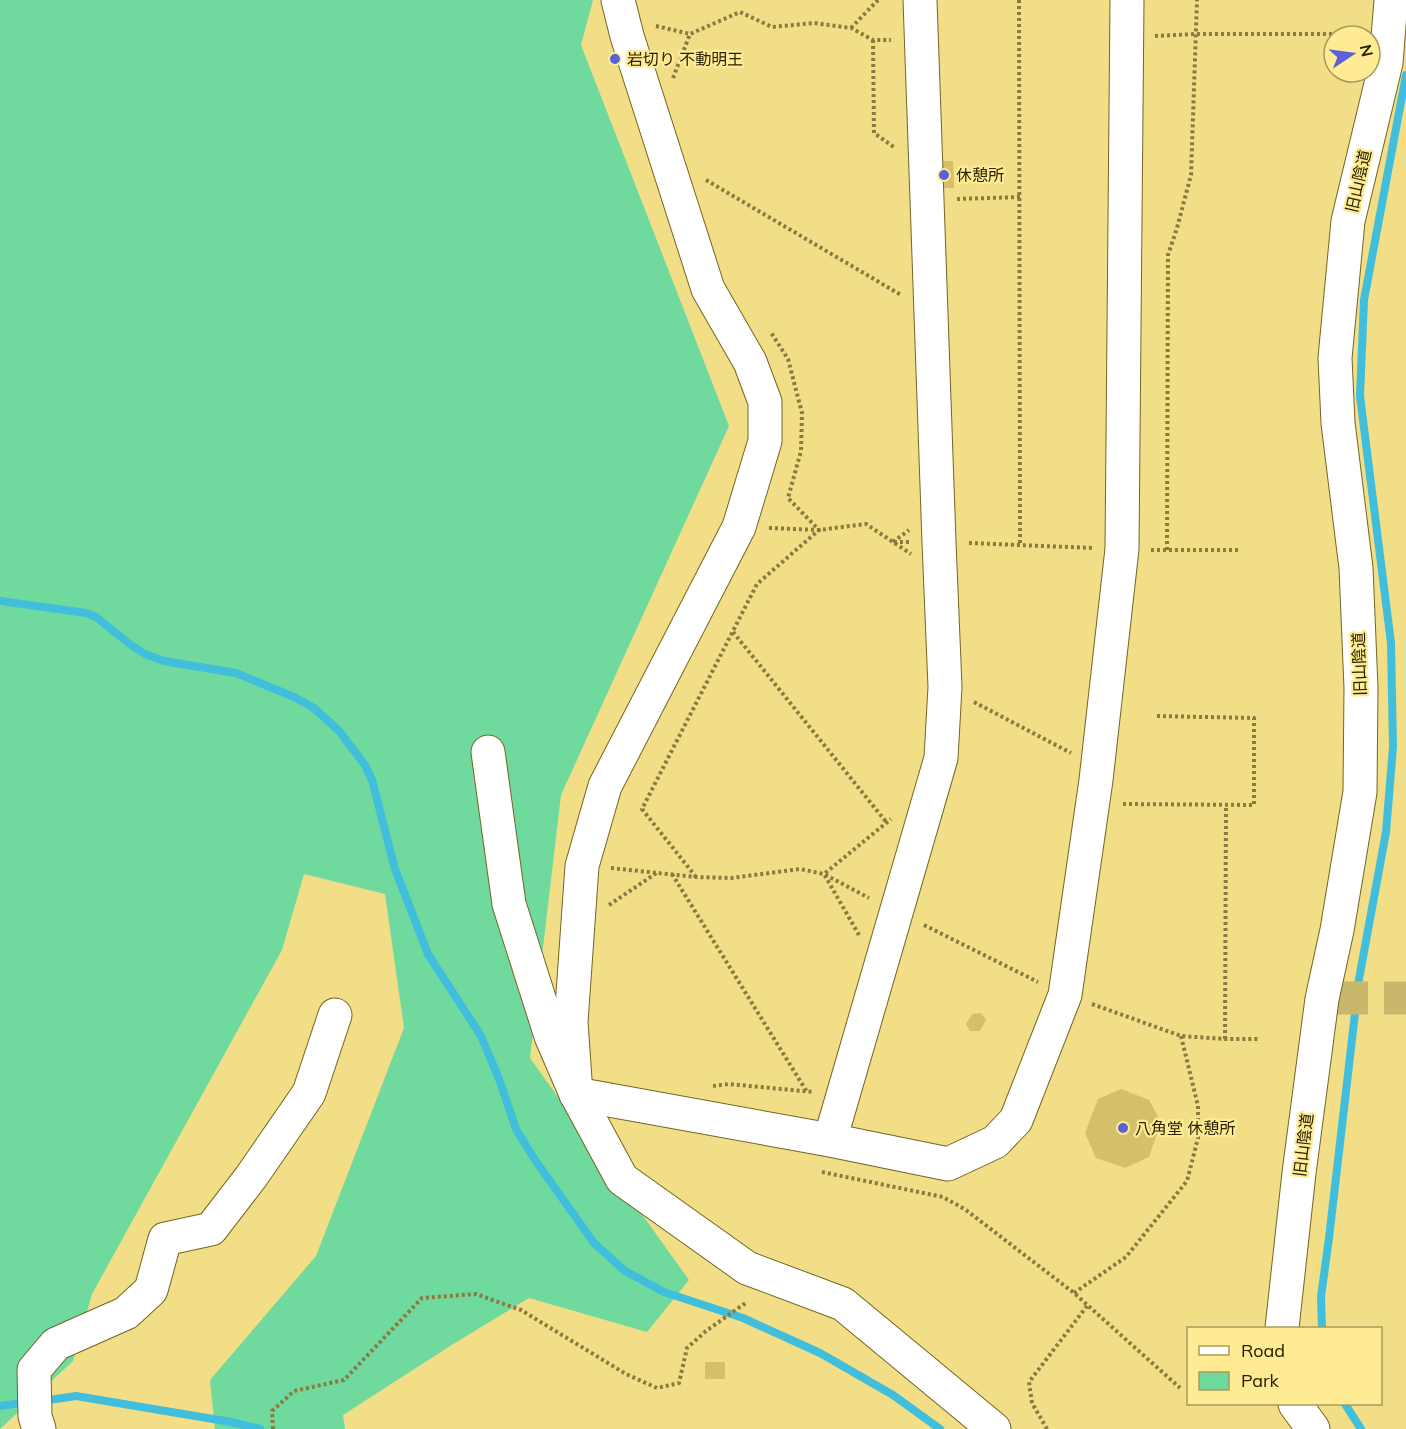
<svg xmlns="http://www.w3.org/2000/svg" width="1406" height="1429" font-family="Mulish,'Noto Sans JP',sans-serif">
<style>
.green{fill:#6fd99e}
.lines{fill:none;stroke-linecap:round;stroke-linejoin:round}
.stream{stroke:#40bedc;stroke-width:8}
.building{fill:#d3c069}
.minor-tunnel{stroke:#c9b86c;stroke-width:33;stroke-dasharray:33 16;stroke-linecap:butt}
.minor-casing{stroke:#746522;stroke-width:35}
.path{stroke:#887b40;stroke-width:4;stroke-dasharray:3 3;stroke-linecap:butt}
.minor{stroke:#fff;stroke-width:33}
.poi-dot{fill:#5c60d8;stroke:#ffeb94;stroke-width:2}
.labels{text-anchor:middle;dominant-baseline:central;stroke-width:4.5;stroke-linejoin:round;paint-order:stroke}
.poi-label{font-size:16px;fill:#282100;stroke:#ffeb94;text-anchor:start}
.street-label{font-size:16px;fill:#282100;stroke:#ffeb94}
</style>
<rect width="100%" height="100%" fill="#f1de87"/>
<path class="green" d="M0 0H593L581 45 729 426 561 795 530 1058 689 1280 647 1332 529 1298 450 1346 343 1415 345 1429H215L210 1380 316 1256 404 1028 385 894 304 874 282 950 92 1294 73 1361 0 1429Z"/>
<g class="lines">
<g class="stream">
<path d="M0 601 86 613 96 617 131 645 145 654 164 661 236 673 294 697 314 708 339 731 365 765 372 780 395 869 428 954 481 1036 499 1079 516 1129 535 1160 594 1243 625 1271 664 1292 743 1318 820 1353 893 1395 940 1429"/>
<path d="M1322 1328 1321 1297 1329 1238 1359 979 1386 832 1393 747 1391 643 1360 396 1364 300 1406 75"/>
<path d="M42 1401 76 1396 231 1422 260 1429"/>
<path d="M1345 1404 1361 1429"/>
<path d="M0 1406 29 1402"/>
</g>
</g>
<g class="building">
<path d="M934 161H953L954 188H934Z"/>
<path d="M981 1013 986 1020 980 1031H970L966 1024 972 1014Z"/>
<path d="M1121 1089 1149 1100 1161 1122 1149 1157 1125 1168 1096 1158 1085 1133 1098 1099Z"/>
<rect x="705" y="1362" width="20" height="17"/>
</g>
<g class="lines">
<path class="minor-tunnel" d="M1335 998H1406"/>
<defs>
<g id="minor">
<path d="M488 752 509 904 551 1036 576 1094 622 1179 747 1268 843 1304 994 1429"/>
<path d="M576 1094 830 1140 948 1164 995 1142 1016 1120 1065 995 1096 780 1122 549 1127 0"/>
<path d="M576 1094 571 1022 582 866 605 786 739 527 765 441V402L750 362 708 289 627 36 618 0"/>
<path d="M830 1140 941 758 945 687 939 542 920 0"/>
<path d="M1282 1328 1299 1173 1322 999 1337 930 1360 792 1361 688 1356 568 1338 423 1335 358 1348 221 1386 63 1391 0"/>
<path d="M1295 1404 1313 1429"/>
<path d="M39 1429 35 1416 34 1370 56 1344 126 1313 151 1290 165 1239 211 1229 251 1177 309 1093 335 1015"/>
</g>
</defs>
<use href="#minor" class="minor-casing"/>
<g class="path">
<path d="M1019 0 1020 545"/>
<path d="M656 26 690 34"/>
<path d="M851 28 878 0"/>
<path d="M1155 36 1196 34H1337"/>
<path d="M873 40 874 133 895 148"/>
<path d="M673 78 690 34 740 12 772 27 814 23 851 28 873 40H891"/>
<path d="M706 180 901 295"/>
<path d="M957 199 1020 197"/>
<path d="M769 528 819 530 866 524 911 554"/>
<path d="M893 542 909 530"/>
<path d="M894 542H910"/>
<path d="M969 543 1093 548"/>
<path d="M1151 550H1241"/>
<path d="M1167 550 1168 255 1177 228 1191 175 1197 0"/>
<path d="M733 632 887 823"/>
<path d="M974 702 1071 753"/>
<path d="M1123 804 1254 805V718L1156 716"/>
<path d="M611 868 696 877 731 878 800 869 824 874 869 898"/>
<path d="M672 874 807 1092"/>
<path d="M696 877 642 809 757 584 819 530 788 498 801 451 802 413 788 359 770 331"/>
<path d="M609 905 658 872"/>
<path d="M924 925 1038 982"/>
<path d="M859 935 824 874 891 819"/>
<path d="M1092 1004 1181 1036 1225 1039H1260"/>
<path d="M1225 1039 1226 805"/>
<path d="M713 1086 729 1084 813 1092"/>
<path d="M822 1172 943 1197 966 1210 1074 1293 1180 1388"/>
<path d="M1074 1293 1126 1257 1187 1181 1198 1138V1106L1181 1036"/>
<path d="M273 1429 272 1411 294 1391 344 1380 422 1298 476 1294 521 1310 626 1374 657 1388 679 1383 687 1348 706 1331 747 1302"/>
<path d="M1047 1429 1032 1403 1029 1382 1087 1306"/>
</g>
<use href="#minor" class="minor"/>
</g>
<g class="poi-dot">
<circle cx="615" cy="59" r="6"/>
<circle cx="944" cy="175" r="6"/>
<circle cx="1123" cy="1128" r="6"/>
</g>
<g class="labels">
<g class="poi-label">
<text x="627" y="59">岩切り 不動明王</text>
<text x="956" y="175">休憩所</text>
<text x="1135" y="1128">八角堂 休憩所</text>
</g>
<g class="street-label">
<text transform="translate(1358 181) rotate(-77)">旧山陰道</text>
<text transform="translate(1359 664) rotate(-92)">旧山陰道</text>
<text transform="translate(1303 1145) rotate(-83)">旧山陰道</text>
</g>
</g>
<rect x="1187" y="1327" width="195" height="78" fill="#ffeb94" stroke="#a99a59" stroke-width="1.5"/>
<rect x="1199" y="1346" width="30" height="9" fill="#ffffff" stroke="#a99a59" stroke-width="1.5"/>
<text x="1241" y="1357" font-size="18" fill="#282100">Road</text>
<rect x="1199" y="1372" width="30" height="18" fill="#6fd99e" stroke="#a99a59" stroke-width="1.5"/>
<text x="1241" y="1387" font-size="18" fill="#282100">Park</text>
<g transform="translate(1352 54) rotate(77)"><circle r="28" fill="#ffeb94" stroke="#a99a59" stroke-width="1.5"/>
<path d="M0-4.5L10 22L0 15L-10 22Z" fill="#5c60d8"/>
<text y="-9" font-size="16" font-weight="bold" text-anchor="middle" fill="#282100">N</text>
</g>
</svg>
